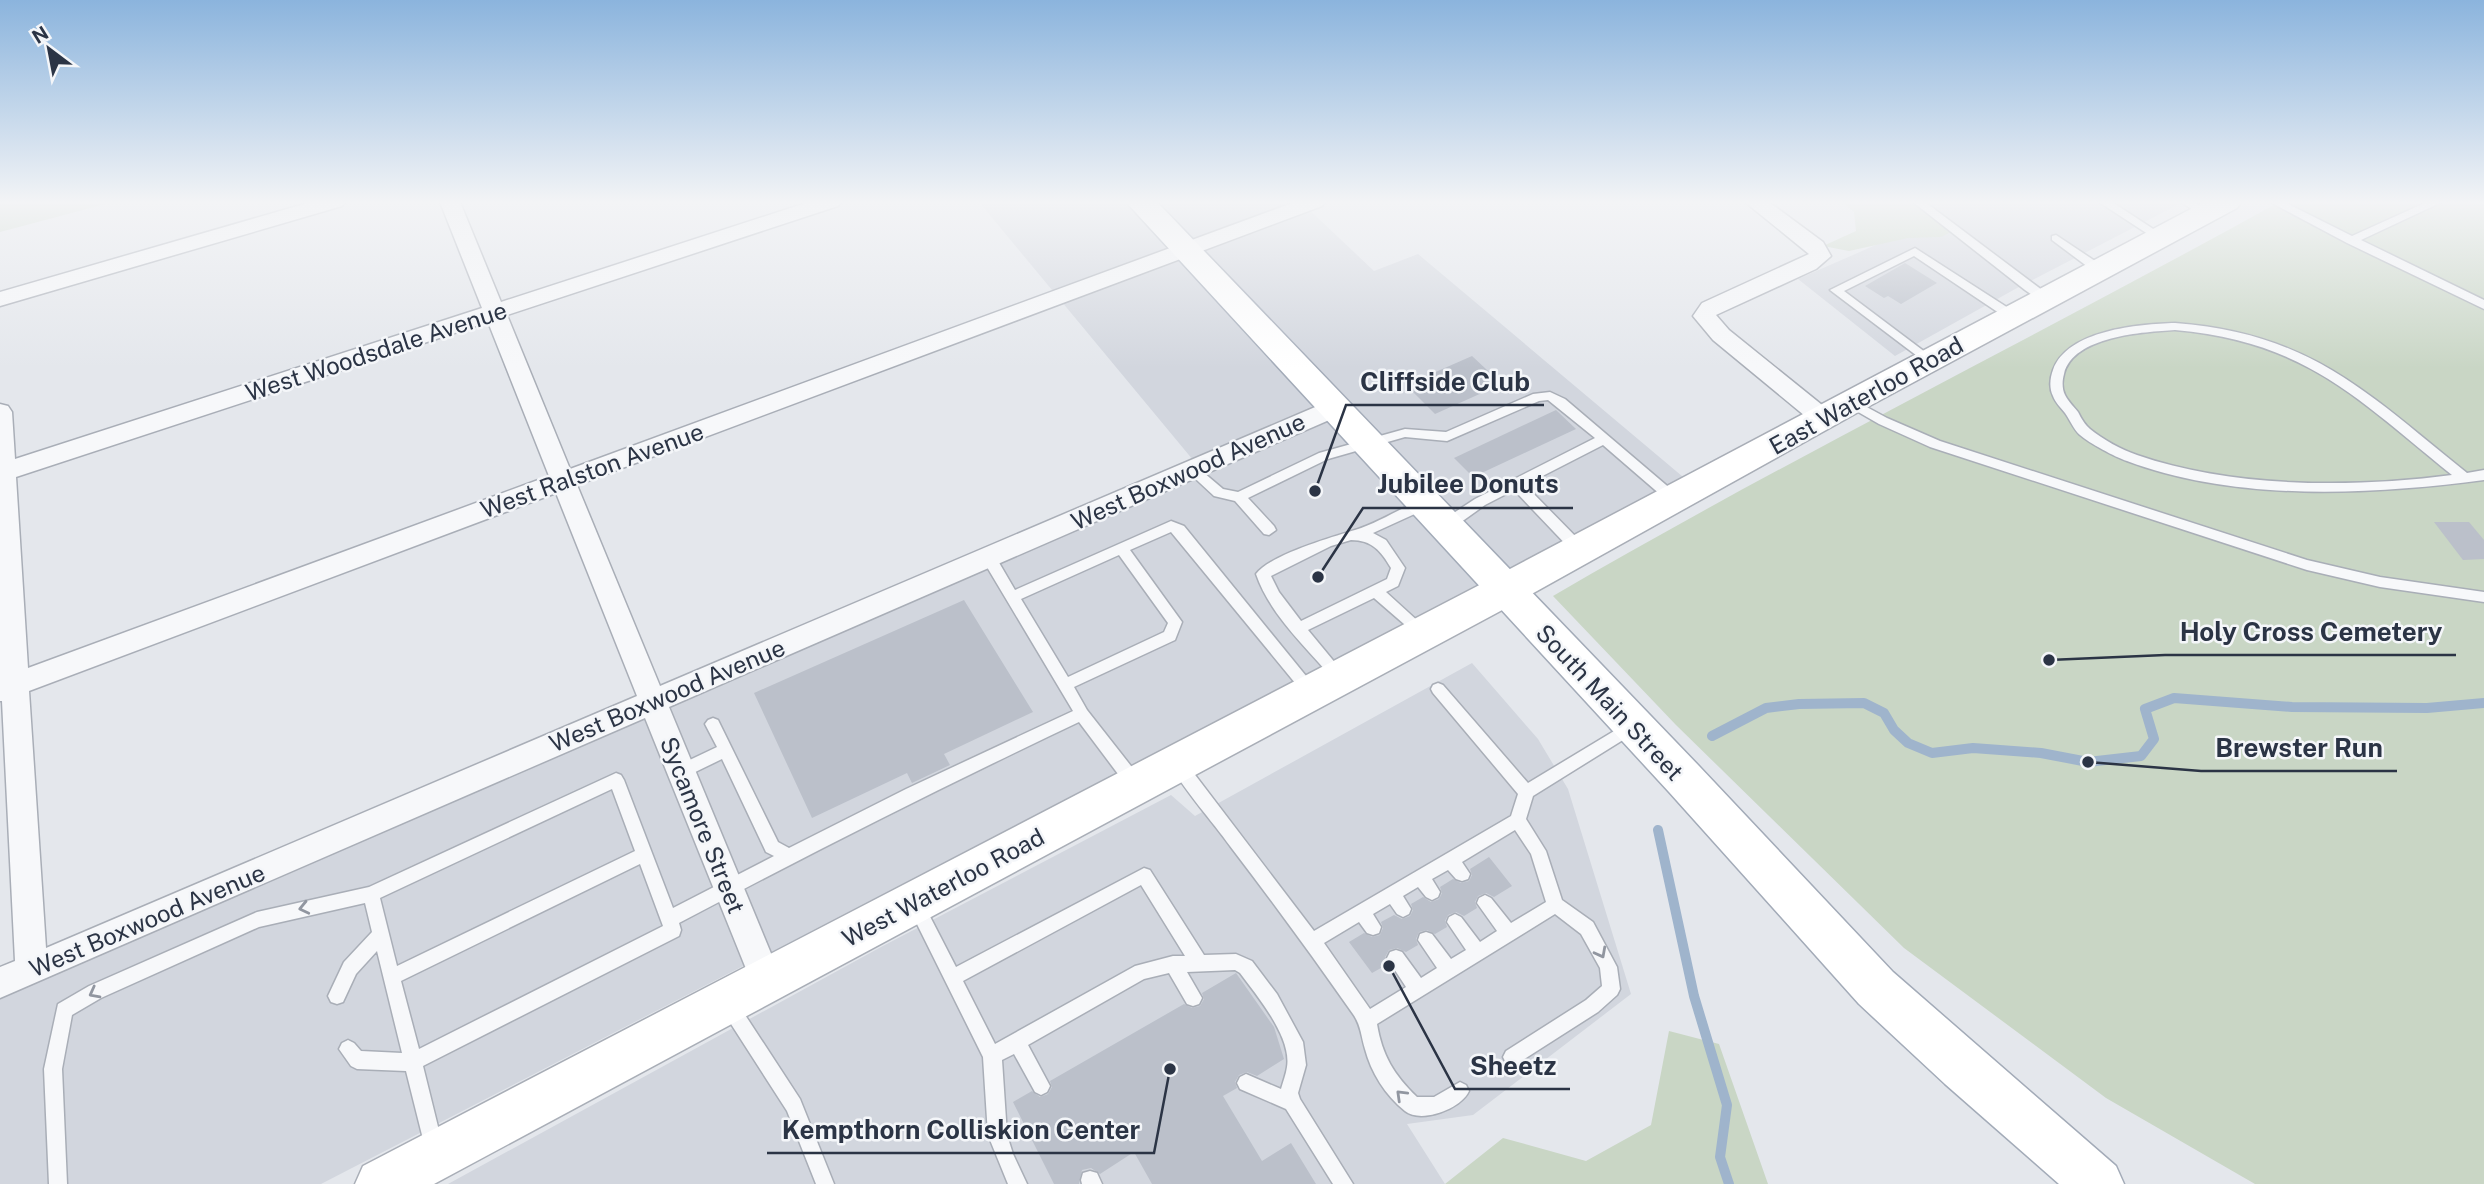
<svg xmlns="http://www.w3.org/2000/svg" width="2484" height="1184" font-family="'Public Sans',sans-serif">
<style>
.built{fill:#d2d6de}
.green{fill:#c9d6c5}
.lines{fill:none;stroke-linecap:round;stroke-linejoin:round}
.stream{stroke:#9fb4cc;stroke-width:10}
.building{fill:#bbc0ca}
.service-casing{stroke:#a9aeb7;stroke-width:3}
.minor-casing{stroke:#a9aeb7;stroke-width:3}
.secondary-casing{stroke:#a9aeb7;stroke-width:3}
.primary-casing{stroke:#a3abb8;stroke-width:3}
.service{fill:#f7f8fa;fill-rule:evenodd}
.minor{fill:#f7f8fa;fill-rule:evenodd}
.secondary{fill:#fff;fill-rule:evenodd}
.primary{fill:#fff;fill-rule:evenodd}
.oneway{stroke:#9196a0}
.labels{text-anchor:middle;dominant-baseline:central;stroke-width:5;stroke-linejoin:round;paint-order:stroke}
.street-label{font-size:24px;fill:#2b3445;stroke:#f4f6f9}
.leader{fill:none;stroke:#2b3445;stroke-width:2.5}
.callout-dot{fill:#2b3445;stroke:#f4f6f9;stroke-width:2.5}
.callout-label{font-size:26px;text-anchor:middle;font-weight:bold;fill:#2b3445;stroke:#f4f6f9;stroke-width:5;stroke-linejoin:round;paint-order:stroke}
</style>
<rect width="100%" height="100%" fill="#e4e7ec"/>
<g class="built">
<path d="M979 202H1301L1374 271 1418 254 1695 487 766 980 652 701 1198 466Z"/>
<path d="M1917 202H2183L2017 288 1895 356 1798 279 1901 234Z"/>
<path d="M1472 663 1538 739 1568 789 1631 994 1473 1115 1407 1124 1445 1184H448L881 947 1171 795 1195 816Z"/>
<path d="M644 711 745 965 321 1184H0V985Z"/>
</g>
<g class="green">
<path d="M0 202H113L0 232Z"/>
<path d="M1842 202H1917L1953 231 1941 237 1908 238 1849 251 1823 246 1856 231 1854 212Z"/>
<path d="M2279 202H2484V1184H2255L2106 1098 1904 948 1676 725 1553 596C1791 457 2038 336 2279 202Z"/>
<path d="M1669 1031 1719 1044 1768 1184H1445L1503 1138 1586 1161 1651 1125Z"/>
</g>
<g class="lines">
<g class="stream">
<path d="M1712 736 1766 708 1799 704 1864 703 1884 713 1894 730 1908 743 1932 753 1973 748 2041 753 2088 762 2141 756 2154 739 2145 709 2174 698 2292 707 2427 708 2484 703"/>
<path d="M1658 830 1694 996 1727 1105 1720 1157 1729 1184"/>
</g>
</g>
<g class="building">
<path d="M1905 263 1937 283 1901 304 1888 296 1884 298 1865 286Z"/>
<path d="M1472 356 1502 384 1435 414 1406 385Z"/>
<path d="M1556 410 1576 429 1473 477 1454 458Z"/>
<path d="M2434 522H2469L2484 540V559L2463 560Z"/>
<path d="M964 600 1033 712 944 754 950 765 912 783 907 773 812 818 754 693Z"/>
<path d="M1489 857 1512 886 1494 897 1486 893 1478 896 1475 902 1477 908 1464 916 1456 912 1448 915 1445 921 1447 927 1435 934 1427 930 1419 932 1416 939 1418 945 1406 952 1397 948 1389 950 1385 957 1388 964 1372 973 1349 942 1364 933 1372 937 1380 935 1383 928 1381 922 1394 915 1402 919 1410 916 1413 910 1411 904 1423 897 1431 902 1439 899 1442 893 1440 887 1453 879 1461 883 1469 881 1472 875 1470 869Z"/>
<path d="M1236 973 1274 1027 1284 1059 1257 1076 1247 1072 1239 1075 1235 1082 1237 1088 1223 1096 1262 1161 1291 1143 1316 1184H1152L1134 1152 1100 1174 1091 1168 1082 1170 1079 1184H1054L1013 1102 1032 1091 1040 1097 1048 1094 1052 1087 1050 1081 1184 1004 1192 1008 1200 1006 1204 999 1202 993Z"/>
</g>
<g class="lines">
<defs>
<g id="service">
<path d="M1913 202H1925L2050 296V302H2042L2025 290Z"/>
<path d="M2099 202H2112L2167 238 2161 241 2157 240Z"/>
<path d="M2181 202H2194L2211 214 2206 217 2202 216Z"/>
<path d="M2270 202H2284L2352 236 2427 202H2442L2361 240 2484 300V309L2347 243Z"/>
<path d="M2056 235 2104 267V273H2096L2052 240V236Z"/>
<path d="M1915 248 2016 313V319H2008L1914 256 1844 291 1933 358 1935 361 1933 364 1929 365 1830 290Z"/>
<path d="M2175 323C2311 333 2367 393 2467 473L2484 470V480C2370 495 2236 502 2127 461 2115 457 2089 443 2080 435 2074 430 2070 420 2065 413 2061 408 2055 402 2053 396 2049 388 2050 378 2053 370 2067 330 2139 324 2175 323ZM2175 330C2304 341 2357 398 2452 475 2352 488 2232 488 2137 455 2122 450 2102 439 2090 429 2085 425 2081 418 2078 412 2074 407 2068 401 2065 395 2062 389 2062 381 2064 374 2073 336 2144 332 2175 330Z"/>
<path d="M1550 392 1565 399 1679 496 1681 499 1679 502H1669L1603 445 1525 485 1584 545 1586 549 1584 553H1574L1514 490 1485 505 1450 530H1440L1438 526 1440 522 1475 499 1595 438 1548 400 1539 401 1447 441 1405 437 1328 459 1248 498 1274 526 1276 530 1269 535 1264 534 1235 501 1214 496 1186 470 1192 465 1197 467 1223 489 1238 492 1319 453 1405 429 1446 432 1533 394Z"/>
<path d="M1850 398 1887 418 1940 441 2307 560 2380 577 2484 592V602L2380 587 2307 570 1930 447 1879 424 1846 405 1844 402Z"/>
<path d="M1425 499 1430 501 1432 504 1430 507 1373 533 1386 540 1405 568 1398 586 1386 592 1431 633 1429 637H1419L1374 598 1308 630 1346 676 1344 680 1339 682 1334 680C1307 648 1270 615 1256 574 1270 555 1332 537 1355 530 1379 523 1401 507 1425 499ZM1351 540C1372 540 1381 551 1391 568L1387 579 1301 621 1279 592 1271 576 1331 546Z"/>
<path d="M1171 521 1184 526 1315 687 1317 691 1315 695 1310 697 1305 695 1171 532 1130 550 1182 622 1175 640 1074 687 1087 710 1142 780 1144 785 1142 790 1136 792 1130 790 1079 722C944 786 811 853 679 923L681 930 679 936 423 1066 443 1147 441 1154 434 1156 427 1154 425 1147 406 1071 357 1069 351 1066 339 1049 342 1043 348 1040 354 1043 361 1051 402 1053 377 951 356 974 343 1002 337 1004 331 1002 328 996 344 962 372 932 365 903 259 927 101 998 72 1015 62 1069 67 1184H49L44 1069 58 1004 89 986 257 912 369 887 616 773 621 775 624 780 673 908 774 856 766 852 722 759 685 777 680 779 675 777 672 772 675 767 717 747 705 724 708 720 713 718 718 720 778 842 789 848 906 789 1073 711 984 562 982 558 984 554H994L1015 590ZM1119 555 1168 623 1164 632 1068 677 1021 599ZM612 789 635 851 397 966 380 898ZM640 864 663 926 419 1049 401 981Z"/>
<path d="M1438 683 1443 685 1528 783 1629 722 1634 720 1639 722 1642 726 1639 730 1533 796 1526 819 1546 851 1562 900 1593 922 1617 967 1620 989 1617 995 1598 1012 1518 1063 1512 1066 1506 1063 1503 1057 1506 1051 1586 1000 1602 986 1600 968 1581 934 1555 914 1377 1024C1382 1055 1394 1075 1417 1097H1434L1460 1082 1466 1085 1469 1091C1461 1109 1421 1124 1405 1111 1385 1095 1371 1072 1365 1049 1361 1036 1361 1025 1353 1014 1313 957 1272 901 1230 846 1213 822 1183 789 1170 764L1173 759 1178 757 1183 759 1314 931 1511 816 1518 794 1433 693 1431 689 1433 685ZM1515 830 1531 854 1546 902 1511 923 1491 898 1485 895 1479 898 1477 903 1497 931 1480 942 1461 917 1455 914 1449 917 1447 922 1466 950 1451 959 1432 934 1426 932 1420 934 1418 940 1437 968 1421 978 1402 952 1396 950 1390 952 1387 958 1406 987 1370 1009 1324 943 1359 922 1367 933 1373 935 1379 933 1381 927 1373 914 1390 904 1397 914 1403 917 1409 914 1411 909 1403 896 1418 887 1426 897 1432 900 1438 897 1440 892 1432 879 1448 870 1456 879 1462 881 1468 879 1470 874 1462 862Z"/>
<path d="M1144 868 1150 870 1204 955 1236 954 1252 961 1277 994 1303 1042 1306 1065 1298 1093 1300 1099 1353 1184H1333L1286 1109 1240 1089 1237 1083 1240 1077 1246 1074 1281 1089C1283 1082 1286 1074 1287 1067 1292 1037 1257 996 1240 973L1235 970 1187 972 1202 998 1199 1004 1193 1006 1187 1004 1169 973 1144 979 1028 1045 1050 1086 1047 1092 1041 1095 1035 1092 1014 1054 1002 1060 1007 1135 1013 1154 1027 1184H1008L988 1135 983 1057 908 906 910 901 916 898 922 901 956 967ZM1141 885 1185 956H1173L1135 966 995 1044 963 981Z"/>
<path d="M728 996 734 998 800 1099 834 1184H816L787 1111 722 1010 719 1004 722 998Z"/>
<path d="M1090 1171 1097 1173 1102 1184H1082L1081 1180 1083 1173Z"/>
</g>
<g id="minor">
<path d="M311 202H345L342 206 0 306V292Z"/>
<path d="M440 202H460L501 302 809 202H841L838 206 507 315 570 469 1295 202H1325L1322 206 577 485 660 686 1327 402 1335 400 1343 402 1347 408 1343 414 669 707 782 980 777 991 766 995 755 991 645 718 0 998V967L15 961 2 701H0V404L8 406 12 412 15 459 482 308ZM488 322 549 476 28 668 16 477ZM556 493 637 696 46 948 29 691Z"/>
<path d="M1745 202H1769L1823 242 1831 256 1816 269 1716 315 1729 330 1832 413 1836 419 1832 425 1824 427 1816 425 1713 340 1693 316 1702 303 1809 254Z"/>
</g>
<path id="secondary" d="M2204 202H2241L2237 208 1862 410 1519 601 434 1184H355L363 1166 1491 579Z"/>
<path id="primary" d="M1126 202H1157L1699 766 1893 972 2116 1166 2124 1184H2059L1945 1084 1859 1004 1669 792Z"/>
</defs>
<use href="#service" class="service-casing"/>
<use href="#minor" class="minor-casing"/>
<use href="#secondary" class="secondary-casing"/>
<use href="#primary" class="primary-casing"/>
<use href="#service" class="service"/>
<use href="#minor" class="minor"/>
<use href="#secondary" class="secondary"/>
<use href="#primary" class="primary"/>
</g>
<defs><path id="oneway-chevron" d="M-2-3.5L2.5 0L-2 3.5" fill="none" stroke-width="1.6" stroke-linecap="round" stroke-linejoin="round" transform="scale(1.75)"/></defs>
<g class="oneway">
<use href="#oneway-chevron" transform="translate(304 908) rotate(167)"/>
<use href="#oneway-chevron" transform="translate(1601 953) rotate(62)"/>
<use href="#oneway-chevron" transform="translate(94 993) rotate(152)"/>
<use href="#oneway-chevron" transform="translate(1401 1095) rotate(-136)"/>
</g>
<linearGradient id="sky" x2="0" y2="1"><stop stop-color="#8bb4dd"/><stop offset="0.55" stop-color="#f3f4f6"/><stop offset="1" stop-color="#f3f4f6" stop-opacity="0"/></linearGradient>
<rect width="2484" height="368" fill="url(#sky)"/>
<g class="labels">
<g class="street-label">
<text transform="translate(376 351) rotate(-18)">West Woodsdale Avenue</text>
<text transform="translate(1866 395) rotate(-29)">East Waterloo Road</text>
<text transform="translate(592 470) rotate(-20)">West Ralston Avenue</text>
<text transform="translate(1188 471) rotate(-24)">West Boxwood Avenue</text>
<text transform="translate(667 695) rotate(-23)">West Boxwood Avenue</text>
<text transform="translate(1610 702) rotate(47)">South Main Street</text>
<text transform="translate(703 825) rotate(68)">Sycamore Street</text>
<text transform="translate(943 887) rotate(-28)">West Waterloo Road</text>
<text transform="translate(147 920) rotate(-23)">West Boxwood Avenue</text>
</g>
</g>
<path class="leader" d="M1315 491L1346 405H1544M1318 577L1363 508H1573M2049 660L2165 655H2456M2088 762L2201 771H2397M1389 966L1455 1089H1570M1170 1069L1154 1153H767"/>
<g class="callout-dot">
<circle cx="1315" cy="491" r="7"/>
<circle cx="1318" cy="577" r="7"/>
<circle cx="2049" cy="660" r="7"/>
<circle cx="2088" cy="762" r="7"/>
<circle cx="1389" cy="966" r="7"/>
<circle cx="1170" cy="1069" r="7"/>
</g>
<g class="callout-label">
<text x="1445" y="391">Cliffside Club</text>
<text x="1468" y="493">Jubilee Donuts</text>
<text x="2311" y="641">Holy Cross Cemetery</text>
<text x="2299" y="757">Brewster Run</text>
<text x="1513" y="1075">Sheetz</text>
<text x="961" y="1139">Kempthorn Colliskion Center</text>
</g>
<g transform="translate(49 49) rotate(328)" stroke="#f4f6f9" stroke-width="5" paint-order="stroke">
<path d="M0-5L12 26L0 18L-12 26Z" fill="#2b3445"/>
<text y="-10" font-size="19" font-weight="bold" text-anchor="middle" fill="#2b3445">N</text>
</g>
</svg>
